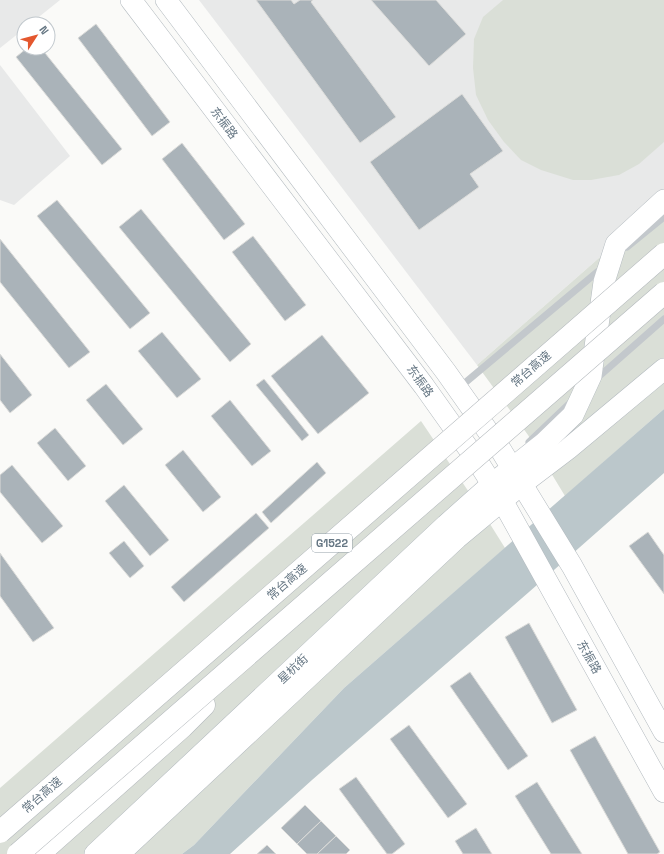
<svg xmlns="http://www.w3.org/2000/svg" width="664" height="854" font-family="'Space Grotesk','Noto Sans SC',sans-serif">
<style>
.built{fill:#e8e9e9}
.green{fill:#dadfd7}
.water{fill:#bbc7cb}
.building{fill:#aab3b9;stroke:#dcdcda}
.lines{fill:none;stroke-linecap:round;stroke-linejoin:round}
.secondary-casing{stroke:#b3babf;stroke-width:22}
.highway-casing{stroke:#b4b9bd;stroke-width:23}
.lane{stroke:#c3c8cc;stroke-width:7}
.secondary{stroke:#fff;stroke-width:21}
.highway{stroke:#fff;stroke-width:22}
.highway-bridge-casing{stroke:#b4b9bd;stroke-width:23;stroke-linecap:butt}
.highway-bridge{stroke:#fff;stroke-width:22}
.labels{text-anchor:middle;dominant-baseline:central;stroke-width:4;stroke-linejoin:round;paint-order:stroke}
.shield{fill:#fff;stroke:#939fa8;stroke-width:1}
.shield-label{font-size:11px;font-weight:bold;fill:#657683}
.street-label{font-size:12px;fill:#657683;stroke:#fff}
</style>
<rect width="100%" height="100%" fill="#fafaf8"/>
<g class="built">
<path d="M0 0H60L30 24H24V29L0 48Z"/>
<path d="M199 0H664V201L477 365Z"/>
<path d="M0 65 70 156 14 205 0 200Z"/>
</g>
<g class="green">
<path d="M503 0H664V142L639 164 619 175 591 180H573L541 170 521 160 504 142 488 120 476 95 473 68 474 39 483 17Z"/>
<path d="M664 201V409L565 496 528 435 477 365Z"/>
<path d="M421 421 485 516 505 548 344 688 194 845 182 854H0V788Z"/>
</g>
<path class="water" d="M664 409V473L529 592 312 780 230 854H182L194 845 344 688Z"/>
<g class="building">
<path d="M256 0H291L294 4 300 0H313L311 2 396 117 360 143Z"/>
<path d="M371 0H436L466 34 429 66Z"/>
<path d="M96 24 170 122 152 136 78 38Z"/>
<path d="M27 48H41L122 149 102 165 16 57Z"/>
<path d="M462 94 503 151 470 174 479 187 419 230 370 162Z"/>
<path d="M182 143 245 224 224 240 162 159Z"/>
<path d="M57 200 150 313 130 329 37 216Z"/>
<path d="M141 209 251 344 230 362 119 227Z"/>
<path d="M253 236 306 305 285 321 232 252Z"/>
<path d="M0 239 90 352 69 368 0 282Z"/>
<path d="M162 332 201 379 177 398 138 351Z"/>
<path d="M322 335 369 393 318 434 271 376Z"/>
<path d="M0 354 32 395 10 413 0 400Z"/>
<path d="M264 379 309 435 302 441 256 385Z"/>
<path d="M106 384 143 429 123 445 86 400Z"/>
<path d="M230 400 271 451 252 466 211 416Z"/>
<path d="M55 428 86 466 68 481 37 443Z"/>
<path d="M183 450 221 497 203 512 165 465Z"/>
<path d="M317 462 326 473 271 523 262 512Z"/>
<path d="M12 465 63 526 42 543 0 492V475Z"/>
<path d="M124 485 169 540 150 556 105 501Z"/>
<path d="M256 513 269 528 184 602 171 587Z"/>
<path d="M648 532 664 555V594L629 546Z"/>
<path d="M124 541 144 566 130 578 109 553Z"/>
<path d="M0 553 54 628 33 642 0 596Z"/>
<path d="M529 623 577 710 552 723 505 637Z"/>
<path d="M470 672 528 756 508 770 450 686Z"/>
<path d="M409 725 467 804 448 818 390 739Z"/>
<path d="M595 736 660 852 657 854H628L570 750Z"/>
<path d="M356 777 405 844 392 854H387L339 789Z"/>
<path d="M537 782 582 854H551L515 796Z"/>
<path d="M305 805 321 821 297 844 281 828Z"/>
<path d="M321 821 336 836 317 854H307L297 844Z"/>
<path d="M476 828 492 854H463L455 841Z"/>
<path d="M336 836 350 850 346 854H317Z"/>
<path d="M267 845 276 854H257Z"/>
</g>
<g class="lines">
<defs>
<g id="secondary">
<path d="M131 0 424 386 478 462 502 500 664 792"/>
<path d="M166 0 446 372 499 447 572 566 664 732"/>
<path d="M95 854 446 525 492 484 544 443 573 415 591 376 604 282 616 244 664 200"/>
<path d="M119 854 457 538 522 484 568 449 664 369"/>
</g>
<path id="highway" d="M39 854 182 727 204 705"/>
</defs>
<use href="#secondary" class="secondary-casing"/>
<use href="#highway" class="highway-casing"/>
<g class="lane">
<path d="M627 247 664 217"/>
<path d="M595 380 664 319"/>
<path d="M460 387 602 268"/>
<path d="M529 442 571 402"/>
</g>
<use href="#secondary" class="secondary"/>
<use href="#highway" class="highway"/>
<defs>
<g id="highway-bridge">
<path d="M0 832 664 254"/>
<path d="M18 854 664 293"/>
</g>
</defs>
<use href="#highway-bridge" class="highway-bridge-casing"/>
<use href="#highway-bridge" class="highway-bridge"/>
</g>
<g class="labels">
<rect class="shield" x="312" y="534" width="40" height="18" rx="3"/>
<g class="shield-label">
<text x="332" y="543">G1522</text>
</g>
<g class="street-label">
<text transform="translate(224 123) rotate(53)">东振路</text>
<text transform="translate(531 369) rotate(-41)">常台高速</text>
<text transform="translate(420 381) rotate(54)">东振路</text>
<text transform="translate(287 582) rotate(-41)">常台高速</text>
<text transform="translate(589 657) rotate(61)">东振路</text>
<text transform="translate(293 669) rotate(-43)">星杭街</text>
<text transform="translate(42 795) rotate(-41)">常台高速</text>
</g>
</g>
<g transform="translate(36 36) rotate(54)"><circle r="19" fill="#ffffff" stroke="#c1c8cd"/>
<path d="M0-3L7 15L0 10L-7 15Z" fill="#e4572e"/>
<text y="-6" font-size="11" font-weight="bold" text-anchor="middle" fill="#657683">N</text>
</g>
</svg>
